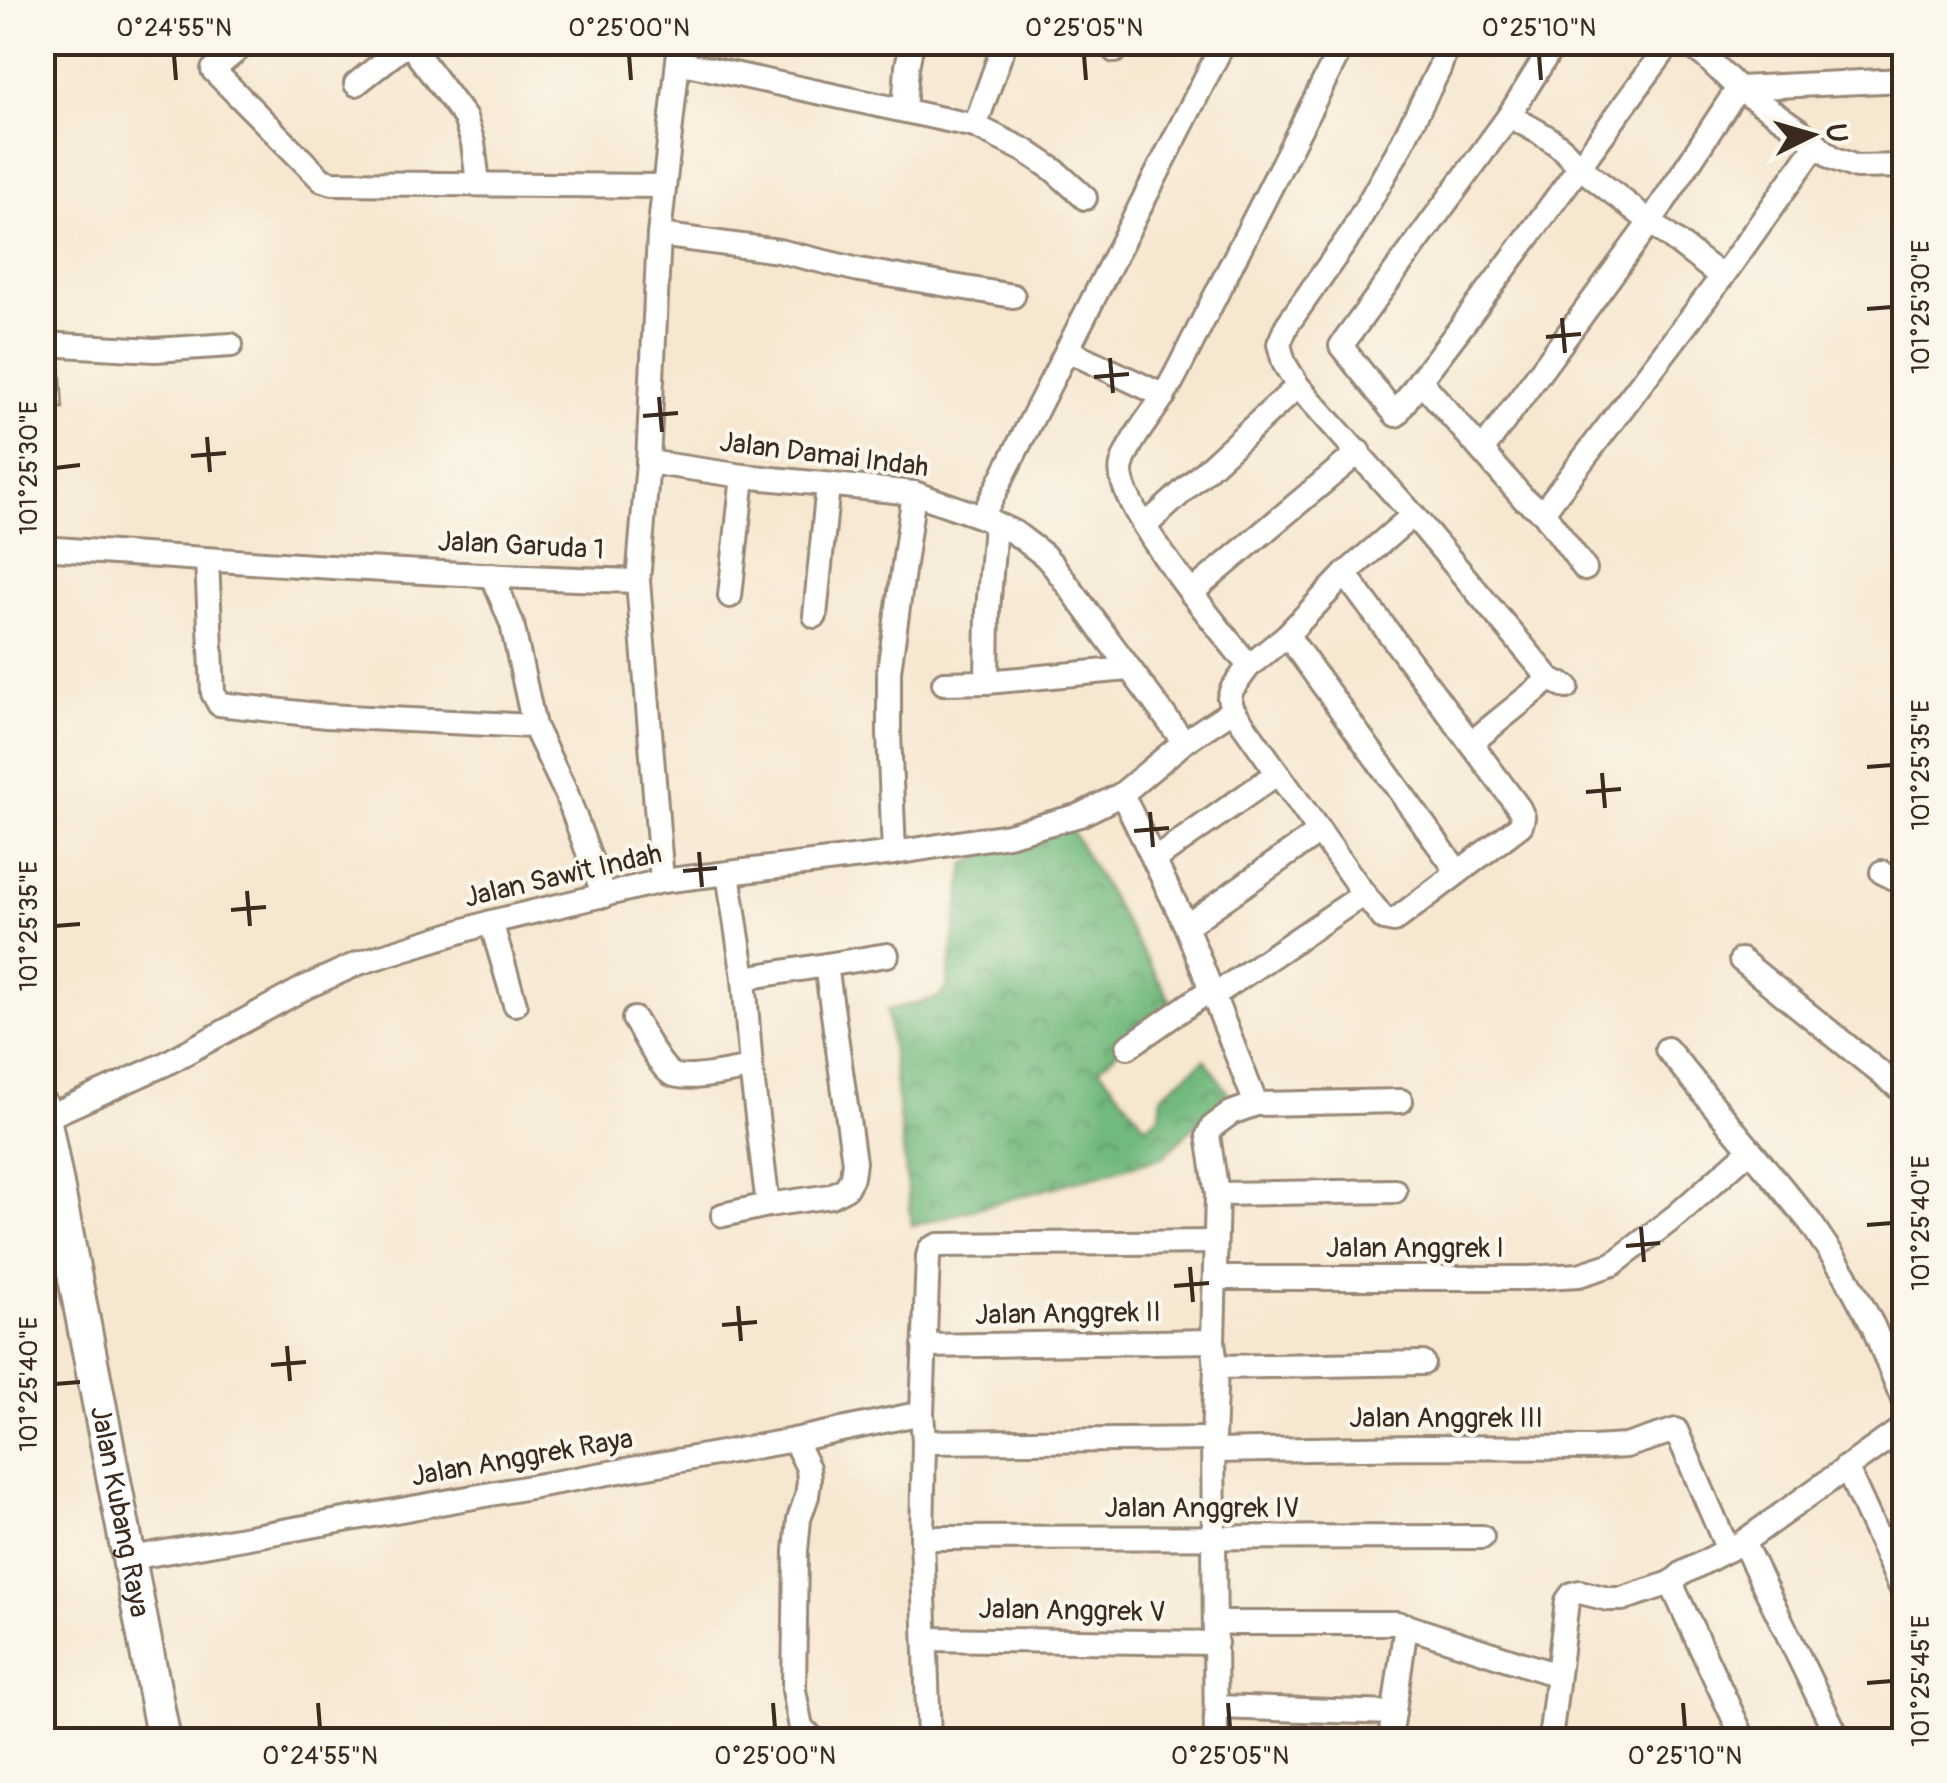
<svg xmlns="http://www.w3.org/2000/svg" width="1947" height="1783" font-family="Pangolin,sans-serif">
<style>
.forest{fill:url(#forest-crowns);stroke:#56724e;stroke-width:2.5}
.building{fill:#f8a4c4}
.lines{fill:none;stroke-linecap:round;stroke-linejoin:round}
.minor-casing{stroke:#988877;stroke-width:28}
.highway-casing{stroke:#988877;stroke-width:38}
.minor{stroke:#fff;stroke-width:22}
.highway{stroke:#fff;stroke-width:32}
.ticks{fill:none;stroke:#3b2a1e;stroke-width:4}
.labels{text-anchor:middle;dominant-baseline:central;stroke-width:8;stroke-linejoin:round;paint-order:stroke}
.street-label{font-size:28px;fill:#3b2a1e;stroke:#fbf7ec}
.neatline{fill:none;stroke:#3b2a1e;stroke-width:4}
.ticks-label{font-size:25px;text-anchor:middle;fill:#3b2a1e}
</style>
<defs>
<pattern id="forest-crowns" width="20" height="18" patternUnits="userSpaceOnUse" patternTransform="scale(2.5)"><rect width="20" height="18" fill="#72b97e"/><path d="M2 6a3 3 0 1 1 6 0M12 15a3 3 0 1 1 6 0" fill="none" stroke="#5f9767"/></pattern>
</defs>
<rect width="100%" height="100%" fill="#fbf7ec"/>
<filter id="ink" filterUnits="userSpaceOnUse"><feTurbulence type="fractalNoise" baseFrequency=".01" numOctaves="2"/><feDisplacementMap in="SourceGraphic" scale="20" xChannelSelector="R" yChannelSelector="G"/><feConvolveMatrix kernelMatrix="1 2 1 2 8 2 1 2 1" color-interpolation-filters="sRGB"/></filter>
<filter id="wash" filterUnits="userSpaceOnUse"><feTurbulence type="fractalNoise" baseFrequency=".0048" numOctaves="4" result="noise"/><feDisplacementMap in="SourceGraphic" scale="40" xChannelSelector="R" yChannelSelector="G"/><feGaussianBlur stdDeviation="2.25" result="paint"/><feColorMatrix in="noise" values="0 0 0 0 0 0 0 0 0 0 0 0 0 0 0 0 0 1.4 0 .05"/><feComposite in="paint" operator="in"/></filter>
<g filter="url(#wash)">
<rect width="100%" height="100%" fill="#f6e7d0"/>
<path class="forest" d="M1063 826 1071 830 1172 1003 1099 1068 1146 1126 1160 1115 1162 1095 1205 1059 1228 1093 1163 1157 912 1226 887 1010 938 998 947 987 965 864 1001 847Z"/>
<g id="blocks">
<path class="building" d="M60 362 63 408 42 409V364Z"/>
</g>
</g>
<g filter="url(#ink)">
<use href="#blocks" fill-opacity="0" stroke="#988877" stroke-width="2.5"/>
<g class="lines">
<defs>
<g id="minor">
<path d="M247 42 213 70 322 180 333 183 663 186"/>
<path d="M408 42 465 118 473 143 478 183"/>
<path d="M1448 42 1439 69 1398 151 1351 234 1287 325 1279 344 1284 363 1298 386 1413 515 1550 679 1567 687"/>
<path d="M1555 42 1509 116 1341 346 1396 415 1420 380 1524 499 1543 512 1585 569"/>
<path d="M1687 42 1707 58 1738 88 1799 130 1833 158 1856 167 1904 166"/>
<path d="M1115 51 1119 42"/>
<path d="M678 62 975 126 1026 151 1054 170 1085 198"/>
<path d="M356 84 409 42"/>
<path d="M904 110 907 67 912 42"/>
<path d="M1509 116C1535 130 1560 141 1578 166L1722 277"/>
<path d="M975 126 1005 42"/>
<path d="M659 235 779 251 859 270 1013 296"/>
<path d="M42 344 155 350 231 345"/>
<path d="M1067 350 1164 396"/>
<path d="M1420 380C1507 270 1587 154 1671 42"/>
<path d="M1482 451 1651 221 1738 88 1904 80"/>
<path d="M648 462 743 476 914 493 982 517 1015 533 1044 555 1053 565 1184 742"/>
<path d="M1543 512 1722 277 1817 144"/>
<path d="M982 517 1224 42"/>
<path d="M1145 526 1298 386"/>
<path d="M42 548C241 562 439 575 638 581"/>
<path d="M207 560 213 693 219 704 326 716 534 726"/>
<path d="M492 575 512 624 534 726 566 793 604 896"/>
<path d="M1191 593 1359 452"/>
<path d="M730 596 743 476"/>
<path d="M815 616 828 485"/>
<path d="M1287 635 1458 872"/>
<path d="M1249 666C1224 634 1111 501 1122 465 1129 441 1149 419 1162 398 1169 387 1175 376 1181 364L1344 42"/>
<path d="M987 682 988 610 995 525"/>
<path d="M944 683 987 682 1128 669"/>
<path d="M1233 710 1364 894"/>
<path d="M1471 743 1550 679"/>
<path d="M894 853 889 733V671L914 493"/>
<path d="M1154 860 1278 773"/>
<path d="M1882 872 1904 883"/>
<path d="M728 873 744 978 751 1068 768 1205"/>
<path d="M662 881 638 581 648 462 659 235 680 42"/>
<path d="M491 922 515 1004"/>
<path d="M1186 926 1319 832"/>
<path d="M1741 960 1904 1092"/>
<path d="M826 965 887 955"/>
<path d="M1213 996 1364 894 1384 919 1394 921 1521 825 1523 817 1519 808 1345 574"/>
<path d="M634 1019C643 1033 657 1063 670 1073 684 1083 733 1071 751 1068"/>
<path d="M1128 1047 1210 990"/>
<path d="M1667 1049 1810 1222 1845 1274 1873 1326 1904 1402"/>
<path d="M1256 1104 1186 926 1122 794 1184 742 1233 710 1229 698 1232 689 1249 666 1287 635 1345 574 1413 515"/>
<path d="M45 1118 165 1064 306 987 359 963 491 922 662 881 894 853 1008 835 1080 815 1122 794"/>
<path d="M1217 1194 1395 1191"/>
<path d="M723 1215 768 1205 831 1196 846 1188 852 1177 854 1162 826 965 744 978"/>
<path d="M1216 1278H1528L1579 1275 1613 1264 1677 1215 1750 1150"/>
<path d="M924 1346 1213 1341"/>
<path d="M1216 1367 1423 1363"/>
<path d="M794 1440 808 1468 809 1481 807 1496 799 1519 796 1551 794 1690 801 1728 815 1740"/>
<path d="M924 1442 1213 1439"/>
<path d="M1214 1451 1415 1447 1592 1448 1626 1446 1676 1430 1728 1550"/>
<path d="M1846 1467 1904 1594"/>
<path d="M922 1538 1482 1537"/>
<path d="M1743 1542 1839 1740"/>
<path d="M131 1558 794 1440 922 1413"/>
<path d="M1671 1583 1744 1740"/>
<path d="M1216 1623H1397L1557 1675"/>
<path d="M926 1639 1216 1643"/>
<path d="M1217 1707 1394 1713"/>
<path d="M929 1740 922 1538 924 1442 922 1413 928 1256 930 1249 938 1245 1215 1242"/>
<path d="M1216 1740 1213 1439 1216 1367 1213 1341 1217 1194 1208 1135 1212 1127 1231 1113 1256 1104 1401 1101"/>
<path d="M1390 1740 1406 1625"/>
<path d="M1550 1740 1567 1601 1572 1594 1580 1592 1608 1599H1622L1671 1583 1683 1573 1743 1542 1904 1427"/>
</g>
<g id="highway">
<path id="s1" d="M42 1107 164 1740"/>
</g>
</defs>
<use href="#minor" class="minor-casing"/>
<use href="#highway" class="highway-casing"/>
<use href="#minor" class="minor"/>
<use href="#highway" class="highway"/>
</g>
</g>
<path class="ticks" d="M174 55 176 80M629 55 631 80M1084 55 1086 80M1539 55 1541 80M1867 309 1892 307M1562 318 1565 353M1546 337 1581 334M1110 358 1113 393M1094 377 1129 374M659 397 662 432M643 416 678 413M207 437 210 472M191 456 226 453M55 468 80 465M1867 767 1892 765M1602 773 1605 808M1586 792 1621 789M1150 812 1153 847M1134 831 1169 828M699 852 702 887M683 871 717 868M247 891 250 926M231 910 266 907M55 926 80 924M1867 1225 1892 1223M1641 1227 1644 1262M1626 1246 1660 1243M1190 1267 1193 1302M1174 1286 1209 1283M738 1306 741 1341M722 1325 757 1322M287 1346 290 1381M271 1365 306 1362M55 1384 80 1382M1867 1683 1892 1681M318 1703 320 1728M773 1703 775 1728M1228 1703 1230 1728M1683 1703 1685 1728"/>
<g class="labels">
<g class="street-label">
<text transform="translate(824 455) rotate(7)">Jalan Damai Indah</text>
<text transform="translate(521 546) rotate(3)">Jalan Garuda 1</text>
<text transform="translate(563 876) rotate(-13)">Jalan Sawit Indah</text>
<text x="1415" y="1248">Jalan Anggrek I</text>
<text transform="translate(1068 1314) rotate(-1)">Jalan Anggrek II</text>
<text x="1446" y="1418">Jalan Anggrek III</text>
<text transform="translate(522 1458) rotate(-10)">Jalan Anggrek Raya</text>
<text x="1202" y="1508">Jalan Anggrek IV</text>
<text stroke="none"><textPath href="#s1" startOffset="412">Jalan Kubang Raya</textPath></text>
<text transform="translate(1072 1611) rotate(1)">Jalan Anggrek V</text>
</g>
</g>
<rect width="1947" height="1783" fill="none" stroke="#fbf7ec" stroke-width="110"/>
<g transform="translate(1812 135) rotate(85)" stroke="#fbf7ec" stroke-width="8" paint-order="stroke">
<path d="M0-8L18 38L0 25L-18 38Z" fill="#3b2a1e"/>
<text y="-15" font-size="28" font-weight="bold" text-anchor="middle" fill="#3b2a1e">U</text>
</g>
<rect x="55" y="55" width="1837" height="1673" class="neatline"/>
<g class="ticks-label">
<text x="174" y="36">0°24'55"N</text>
<text x="629" y="36">0°25'00"N</text>
<text x="1084" y="36">0°25'05"N</text>
<text x="1539" y="36">0°25'10"N</text>
<text transform="translate(1920 307) rotate(-90)" y="9">101°25'30"E</text>
<text transform="translate(28 468) rotate(-90)" y="9">101°25'30"E</text>
<text transform="translate(1920 765) rotate(-90)" y="9">101°25'35"E</text>
<text transform="translate(28 926) rotate(-90)" y="9">101°25'35"E</text>
<text transform="translate(1920 1223) rotate(-90)" y="9">101°25'40"E</text>
<text transform="translate(28 1384) rotate(-90)" y="9">101°25'40"E</text>
<text transform="translate(1920 1681) rotate(-90)" y="9">101°25'45"E</text>
<text x="320" y="1764">0°24'55"N</text>
<text x="775" y="1764">0°25'00"N</text>
<text x="1230" y="1764">0°25'05"N</text>
<text x="1685" y="1764">0°25'10"N</text>
</g>
</svg>
